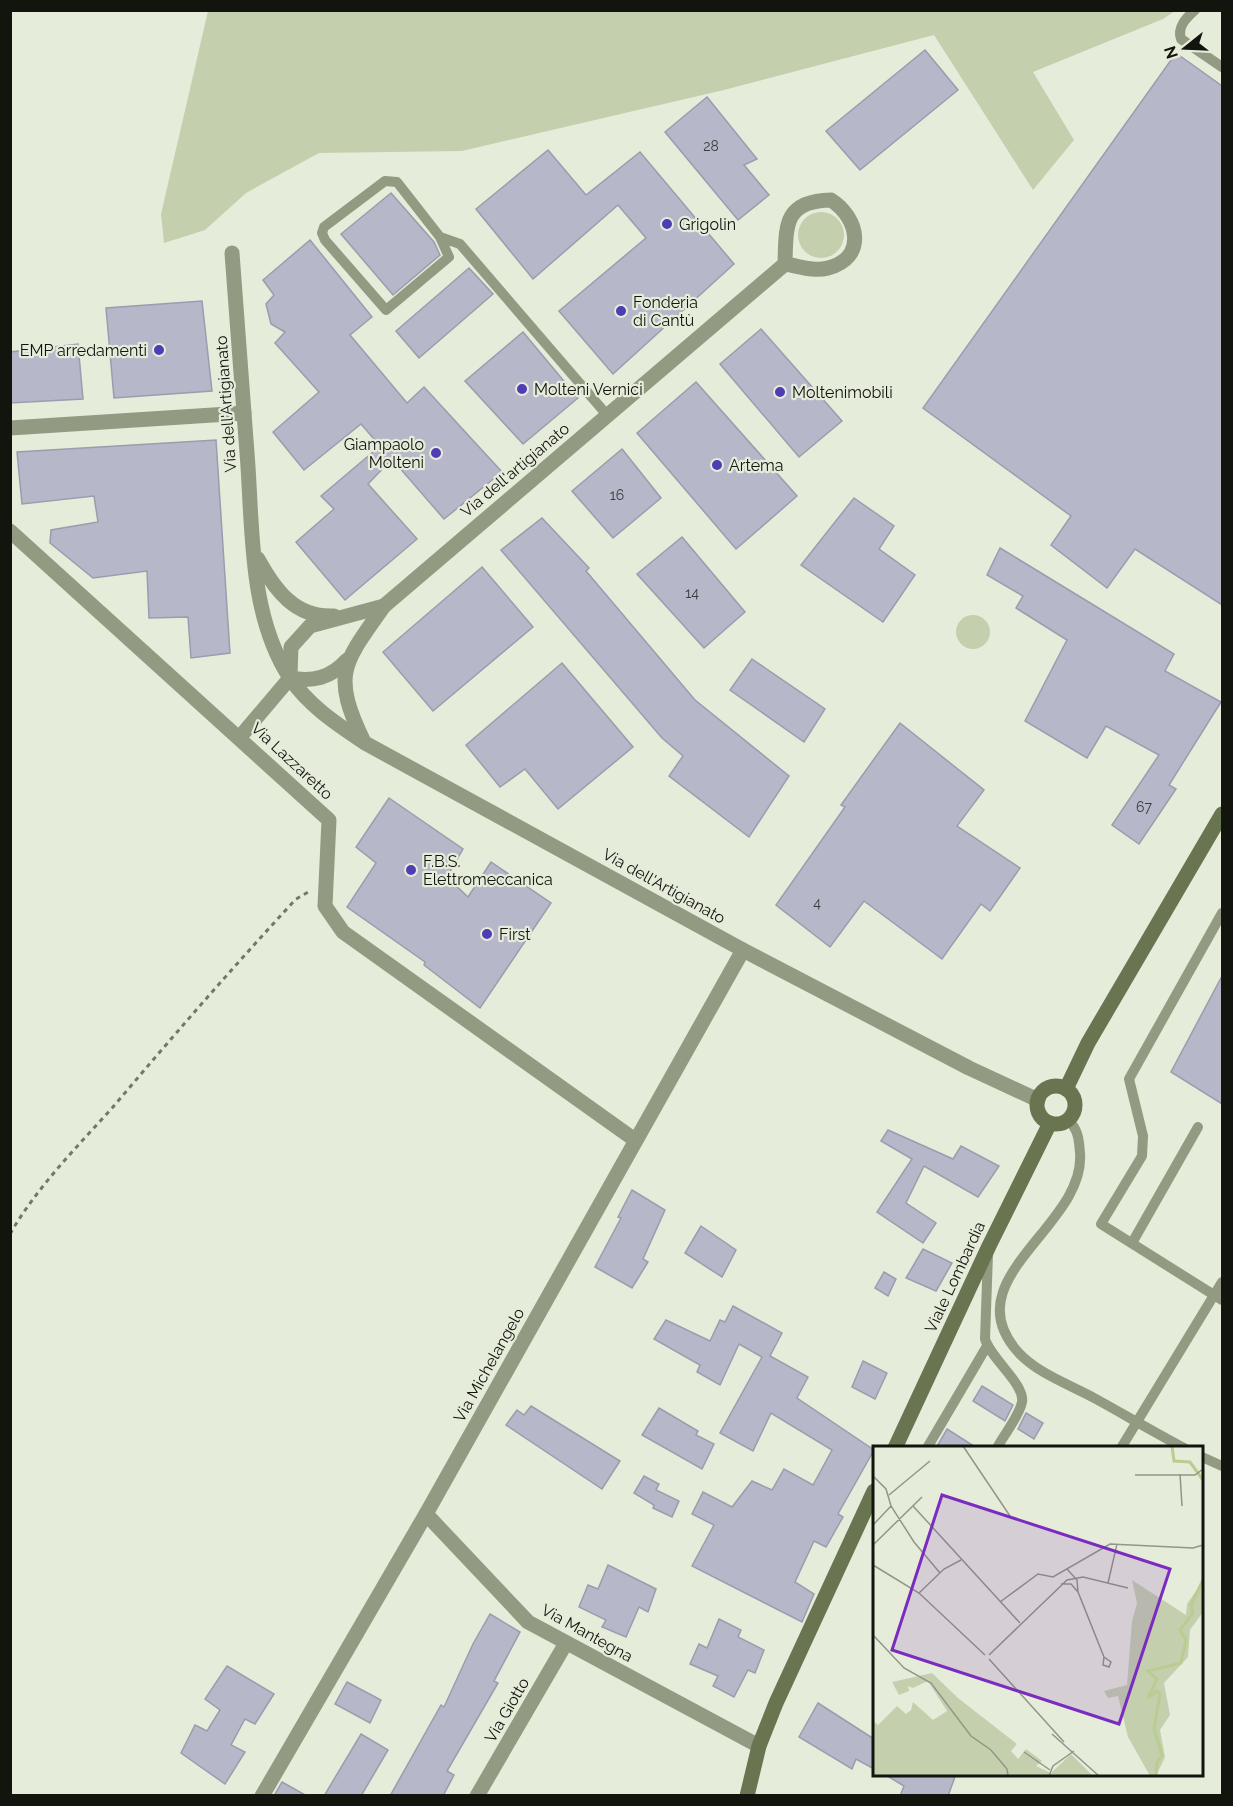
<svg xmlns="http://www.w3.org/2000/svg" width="1233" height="1806" font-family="Raleway,sans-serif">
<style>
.green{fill:#c4d0ad}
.building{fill:#b6b7c9;stroke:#9b9cad;stroke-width:1.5}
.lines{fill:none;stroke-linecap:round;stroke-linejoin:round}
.path{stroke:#72766b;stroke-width:3;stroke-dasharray:4.5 4.5;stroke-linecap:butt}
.service{stroke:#929b82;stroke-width:10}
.minor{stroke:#929b82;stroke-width:15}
.secondary{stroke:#697550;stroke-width:15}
.poi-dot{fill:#4e3db5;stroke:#e6ecda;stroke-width:2}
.labels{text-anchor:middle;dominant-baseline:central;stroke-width:4.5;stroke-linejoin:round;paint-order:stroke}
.number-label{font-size:14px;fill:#3b3d3d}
.poi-label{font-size:16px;fill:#12140e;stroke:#e6ecda;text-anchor:start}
.street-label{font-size:16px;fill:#12140e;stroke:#e6ecda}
.inset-river{fill:none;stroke:#bacc92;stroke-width:3}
.inset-road{fill:none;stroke:#919688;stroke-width:1.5}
.view{fill:#7b2cbf;fill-opacity:0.15;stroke:#7b2cbf;stroke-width:3}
.inset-edge{fill:none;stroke:#12140e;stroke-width:3}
</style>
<rect width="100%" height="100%" fill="#e6ecda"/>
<g class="green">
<path d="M208 11V10L1175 11 1163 19 1033 72 1074 140 1033 190 934 35 724 90 462 151 319 153 246 193 205 230 164 243 161 214Z"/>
<circle cx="821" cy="235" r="23"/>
<circle cx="973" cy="632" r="17"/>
</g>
<g class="building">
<path d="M925 50 958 90 860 170 826 131Z"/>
<path d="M1176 53 1222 86V605L1135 549 1107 588 1051 545 1071 516 923 408Z"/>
<path d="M707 97 757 159 744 165 769 195 738 220 665 132Z"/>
<path d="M548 150 586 195 640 152 734 264 613 374 559 311 646 238 618 205 533 279 476 209Z"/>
<path d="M391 193 434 242 440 255 393 295 341 234Z"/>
<path d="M310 240 372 317 350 335 407 403 424 387 502 472 444 519 392 459 368 484 417 539 345 600 296 542 334 509 321 496 380 446 361 424 304 470 273 432 319 392 275 343 285 332 271 324 266 304 274 295 263 280Z"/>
<path d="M469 268 493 294 419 358 396 331Z"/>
<path d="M202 301 212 391 114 398 106 308Z"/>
<path d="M761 329 842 421 799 457 720 364Z"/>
<path d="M523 332 578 398 523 444 465 381Z"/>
<path d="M78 344 83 399 10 403V352Z"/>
<path d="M696 382 797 496 736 549 637 433Z"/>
<path d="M216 440 230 653 191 658 188 617 149 618 147 571 93 578 50 543 51 530 98 522 94 496 22 504 17 452Z"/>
<path d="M622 449 661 498 613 538 572 491Z"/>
<path d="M854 498 894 526 879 549 915 575 883 622 801 565Z"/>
<path d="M542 518 589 568 586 571 695 700 789 776 749 837 669 776 683 756 662 738 501 550Z"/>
<path d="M682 537 745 612 704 648 637 574Z"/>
<path d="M1000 548 1174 654 1165 671 1221 702 1169 785 1176 789 1139 844 1112 825 1159 755 1106 726 1087 758 1025 721 1067 640 1016 608 1023 596 987 575Z"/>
<path d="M482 567 533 627 433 711 383 652Z"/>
<path d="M752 659 825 709 804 742 730 690Z"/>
<path d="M562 663 633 747 558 809 525 769 500 787 466 745Z"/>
<path d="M900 723 984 790 957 826 1020 868 990 911 981 904 942 959 864 901 830 947 776 905 845 807 841 805Z"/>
<path d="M389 798 463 849 447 877 468 897 491 862 551 903 480 1008 424 965 425 962 347 907 376 863 356 847Z"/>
<path d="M1222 976V1104L1171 1072Z"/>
<path d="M888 1130 953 1159 961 1146 999 1166 978 1197 924 1166 906 1203 936 1223 923 1243 877 1212 912 1159 881 1141Z"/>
<path d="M632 1190 665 1210 643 1259 648 1262 632 1288 595 1267 621 1218 618 1217Z"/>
<path d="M701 1226 736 1250 722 1277 685 1253Z"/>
<path d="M923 1249 952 1263 936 1291 906 1278Z"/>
<path d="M884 1272 896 1279 888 1296 875 1288Z"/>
<path d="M733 1306 782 1333 770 1356 808 1377 797 1398 874 1450 838 1514 843 1517 826 1547 814 1541 795 1582 814 1594 802 1622 692 1566 714 1525 692 1514 703 1492 732 1507 752 1481 772 1490 784 1469 813 1485 832 1450 771 1413 753 1451 720 1433 762 1357 739 1344 720 1385 697 1372 700 1365 654 1339 666 1320 710 1341 720 1320 725 1322Z"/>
<path d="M863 1361 887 1373 875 1399 852 1387Z"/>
<path d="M982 1386 1013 1405 1005 1421 973 1401Z"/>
<path d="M531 1406 620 1461 602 1489 506 1425 517 1410 524 1415Z"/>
<path d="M659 1408 698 1431 696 1435 714 1444 702 1469 642 1435Z"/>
<path d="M1026 1413 1043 1423 1034 1439 1018 1429Z"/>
<path d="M947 1429 977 1448H936Z"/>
<path d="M644 1476 659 1484 656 1490 679 1501 672 1517 653 1508 654 1505 634 1493Z"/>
<path d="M608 1565 656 1589 648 1612 639 1607 626 1637 602 1627 606 1620 579 1607 588 1585 598 1589Z"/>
<path d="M490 1614 520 1632 494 1681 498 1683 447 1771 454 1775 443 1796H390L441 1705 444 1707 473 1644Z"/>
<path d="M719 1619 741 1630 738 1637 764 1650 755 1673 748 1670 734 1697 713 1686 718 1676 690 1664 699 1644 707 1648Z"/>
<path d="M227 1666 274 1694 255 1724 245 1719 231 1745 245 1752 225 1784 181 1753 195 1725 207 1731 220 1710 205 1699Z"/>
<path d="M347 1682 381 1700 370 1723 335 1704Z"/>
<path d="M818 1703 874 1739V1769L856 1759 852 1769 799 1737Z"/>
<path d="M361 1734 388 1750 361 1796H324Z"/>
<path d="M884 1774H956L948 1796H900L904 1786Z"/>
<path d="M282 1782 307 1796H274Z"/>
</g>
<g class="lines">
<path class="path" d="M10 1234C37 1187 77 1147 113 1107 173 1036 233 967 296 899L310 891"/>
<g class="service">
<path d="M1195 10C1186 18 1177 27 1181 39L1222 67"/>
<path d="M440 237 449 257 386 310 325 240 322 233 324 227 385 181 397 182 440 237 460 244 607 415"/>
<path d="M1222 913 1129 1079 1143 1136 1142 1156 1101 1224 1222 1300"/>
<path d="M1068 1120C1078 1129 1079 1139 1080 1153 1086 1226 952 1279 1018 1352 1038 1374 1071 1385 1096 1399 1125 1415 1154 1432 1184 1448"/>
<path d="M1132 1243 1198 1127"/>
<path d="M988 1254 985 1339C991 1359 1025 1384 1022 1402 1019 1417 1004 1434 997 1448"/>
<path d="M927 1448 987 1346"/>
<path d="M1121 1448 1222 1282"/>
<path d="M1202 1457 1222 1466"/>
</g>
<g class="minor">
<path d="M232 253C237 320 242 386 247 453 253 526 248 614 290 678 310 707 337 724 365 743L743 950 969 1068 1038 1100"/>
<path d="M10 428 244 413"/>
<path d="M10 531 329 820 325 906 343 932 635 1140"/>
<path d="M258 559C275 590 295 618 334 616"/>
<path d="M290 675 291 647 310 626 384 606"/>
<path d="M290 678C313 682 331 678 347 660"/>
<path d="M240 737 290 678"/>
<path d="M363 740C331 673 344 663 384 606L785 264C786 225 784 201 831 200 859 218 867 258 828 268 814 272 799 266 785 264"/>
<path d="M426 1514 528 1622 759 1746"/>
<path d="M262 1796 426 1514 743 950"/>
<path d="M477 1796 566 1643"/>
</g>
<g class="secondary">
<circle cx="1056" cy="1105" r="19"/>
<path d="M1066 1089 1088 1043 1222 814"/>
<path d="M895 1448 989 1246 1050 1123"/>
<path d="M747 1796 759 1746 776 1703 874 1491"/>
</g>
</g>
<g class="poi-dot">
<circle cx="667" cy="224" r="6"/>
<circle cx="621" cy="311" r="6"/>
<circle cx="159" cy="350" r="6"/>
<circle cx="522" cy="389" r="6"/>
<circle cx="780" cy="392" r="6"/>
<circle cx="436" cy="453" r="6"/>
<circle cx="717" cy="465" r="6"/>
<circle cx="411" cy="870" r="6"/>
<circle cx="487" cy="934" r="6"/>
</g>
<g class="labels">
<g class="number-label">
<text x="711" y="146">28</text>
<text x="617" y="495">16</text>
<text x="692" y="593">14</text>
<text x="1144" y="807">67</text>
<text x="817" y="903">4</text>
</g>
<g class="poi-label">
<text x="679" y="224">Grigolin</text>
<text x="633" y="302">Fonderia<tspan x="633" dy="18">di Cantù</tspan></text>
<text x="147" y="350" text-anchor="end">EMP arredamenti</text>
<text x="534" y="389">Molteni Vernici</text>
<text x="792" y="392">Moltenimobili</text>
<text x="424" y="444" text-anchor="end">Giampaolo<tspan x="424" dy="18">Molteni</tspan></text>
<text x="729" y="465">Artema</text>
<text x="423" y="861">F.B.S.<tspan x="423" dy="18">Elettromeccanica</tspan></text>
<text x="499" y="934">First</text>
</g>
<g class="street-label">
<text transform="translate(226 404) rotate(-94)">Via dell'Artigianato</text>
<text transform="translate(515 470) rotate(-40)">Via dell'artigianato</text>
<text transform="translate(292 761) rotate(43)">Via Lazzaretto</text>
<text transform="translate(664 886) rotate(29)">Via dell'Artigianato</text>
<text transform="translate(955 1277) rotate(-65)">Viale Lombardia</text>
<text transform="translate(489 1365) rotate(-61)">Via Michelangelo</text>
<text transform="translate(587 1633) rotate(29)">Via Mantegna</text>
<text transform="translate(507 1710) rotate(-60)">Via Giotto</text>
</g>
</g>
<g transform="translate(873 1446)">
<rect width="330" height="330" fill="#e6ecda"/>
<path d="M259 134 313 169 314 158 330 135V166L317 184 315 211 291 237 297 269 287 284 292 311 283 330H277L255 291 245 250 235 252 231 245 254 239 259 175 264 157ZM59 227 85 252 144 298 138 305 145 313 153 303 169 315 163 320 178 327 198 308 220 330H0V275L5 279 24 260 33 268 38 264 40 256 60 274 74 265 55 235 40 242 35 240 36 245 26 249 19 236Z" fill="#c4d0ad"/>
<path class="inset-river" d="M299 0 301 15 317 16 330 34M283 330 284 317 289 309 281 283 287 248 284 245 275 252 284 233 275 225 308 217 313 194 307 184 320 167 318 159 330 134"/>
<path class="inset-road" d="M90 0 137 70M307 28 309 60M262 29H322L330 23M0 30 13 43 18 60 41 96 67 127M16 49 57 15M40 60 147 177M0 79 18 60M0 99 49 51M0 119 46 147 112 209M194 123 204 134 205 146M235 137 244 98M188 138H198L205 146 231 211 238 216 236 221 230 219 231 211M46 147 71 123 88 114M127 156 165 128 180 131 237 98 320 102 330 99M0 189 31 222 58 237 98 290 118 304 134 323 135 330M116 209 194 134 210 131 255 142M116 213 191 296M179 288 226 330M151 306 177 324M176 330 180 320 201 305"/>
<path class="view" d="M69 49 297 123 246 278 19 204Z"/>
<rect width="330" height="330" class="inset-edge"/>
</g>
<rect width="1233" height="1806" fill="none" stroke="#12140e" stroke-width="24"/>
<g transform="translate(1185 48) rotate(252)" stroke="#e6ecda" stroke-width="4.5" paint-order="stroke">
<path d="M0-4.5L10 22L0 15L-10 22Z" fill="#12140e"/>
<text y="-9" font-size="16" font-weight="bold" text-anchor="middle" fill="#12140e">N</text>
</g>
</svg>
